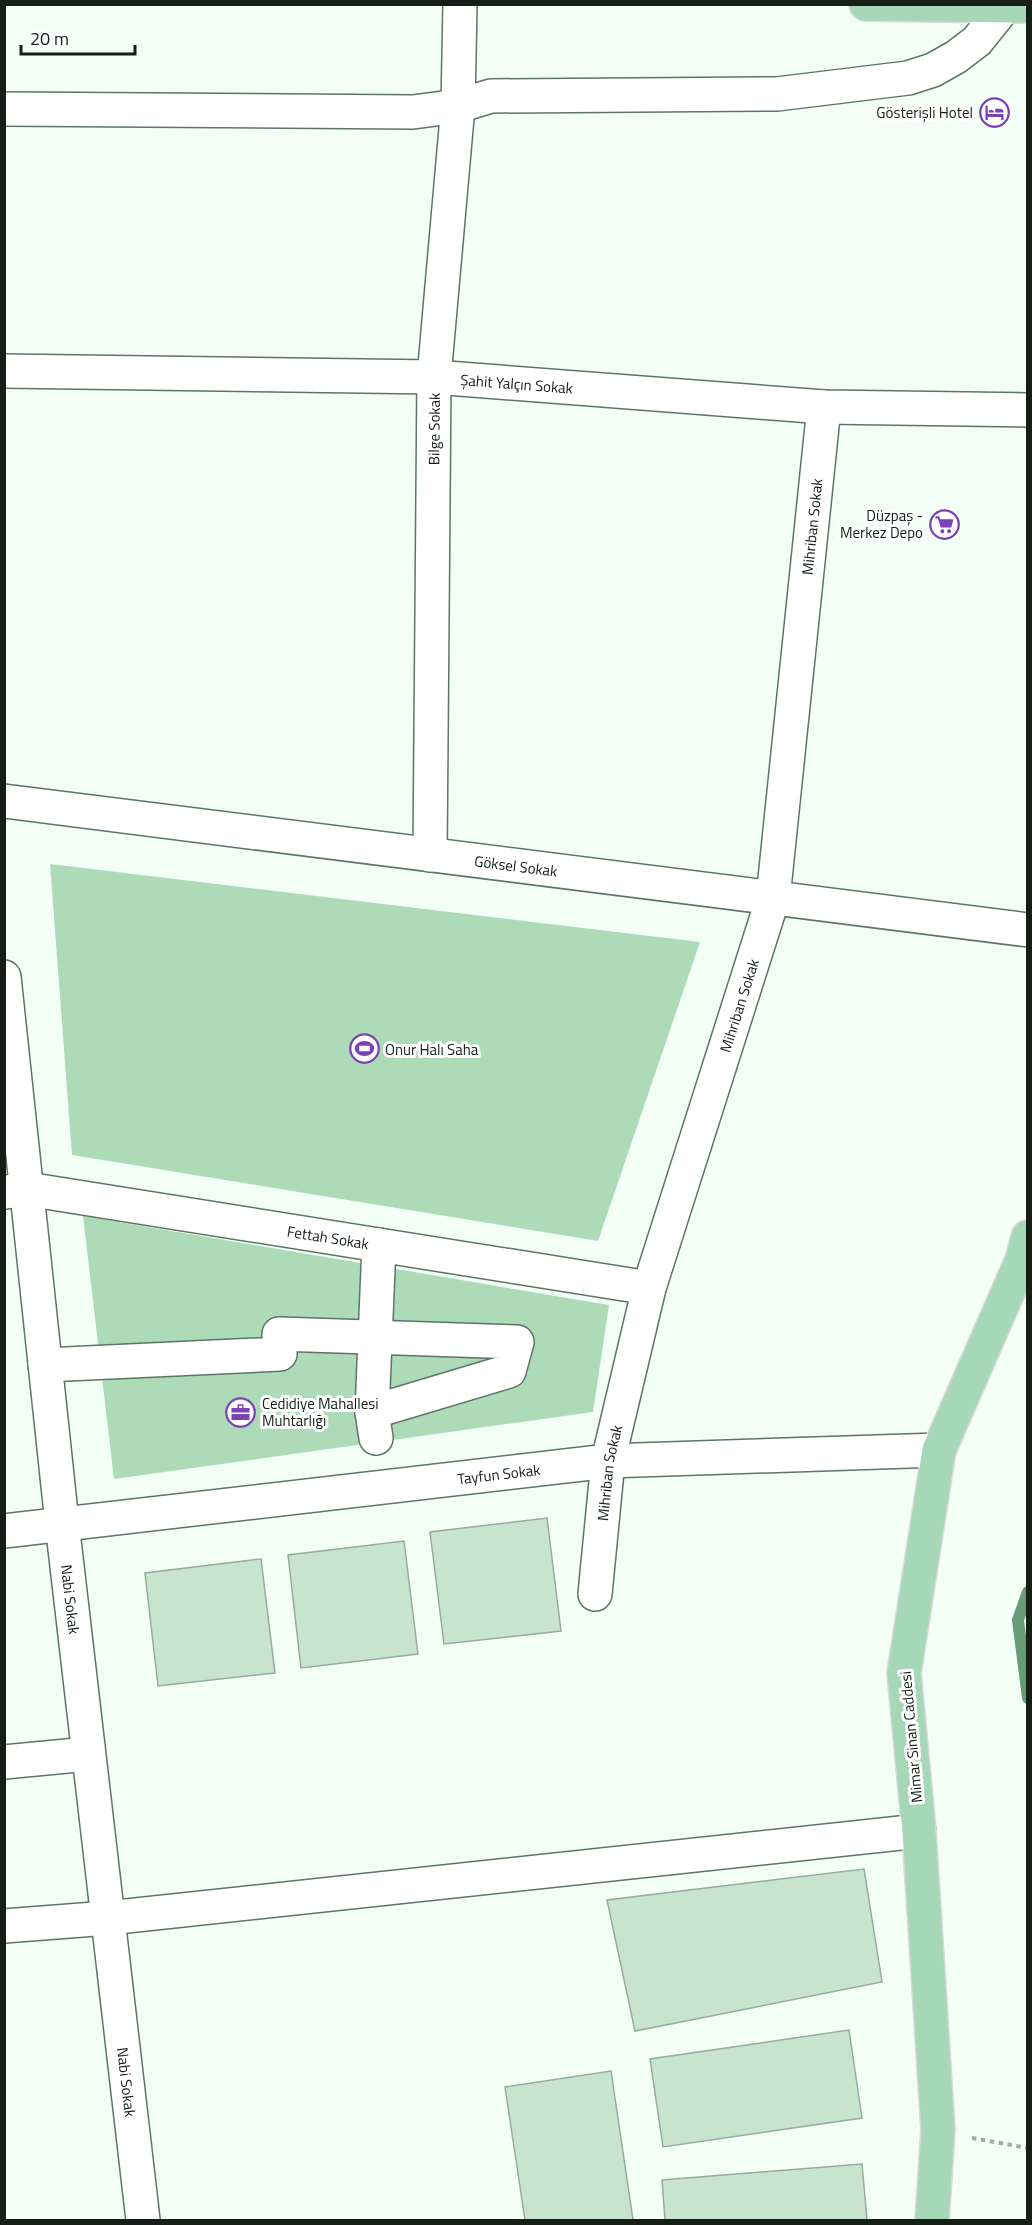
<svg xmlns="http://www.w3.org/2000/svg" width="1032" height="2225" font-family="'Titillium Web',sans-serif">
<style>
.green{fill:#addbb8}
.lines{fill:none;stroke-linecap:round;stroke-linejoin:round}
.stream{stroke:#679d76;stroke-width:12}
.building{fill:#c8e4ce;stroke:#93ae9a;stroke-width:1.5}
.minor-casing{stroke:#5c7663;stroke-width:36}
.major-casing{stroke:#d9dbda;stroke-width:36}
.path{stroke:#a1aca4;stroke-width:4;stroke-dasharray:4.5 4.5;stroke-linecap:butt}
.minor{stroke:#fff;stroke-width:33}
.major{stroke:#a6d7b6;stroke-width:33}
.labels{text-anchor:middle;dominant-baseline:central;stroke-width:6;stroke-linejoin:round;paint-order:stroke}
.poi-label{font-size:15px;fill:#141e17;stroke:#fff;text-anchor:end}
.street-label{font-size:15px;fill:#141e17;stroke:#fff}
</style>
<rect width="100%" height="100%" fill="#f3fef6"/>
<g class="green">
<path d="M50 864 700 942 598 1241 72 1155Z"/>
<path d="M83 1216 609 1305 593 1412 114 1479Z"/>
</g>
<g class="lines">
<path class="stream" d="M1028 1592 1018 1620 1028 1698"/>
</g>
<g class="building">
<path d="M547 1518 561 1631 444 1644 430 1532Z"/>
<path d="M404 1541 418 1654 301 1668 288 1555Z"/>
<path d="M261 1559 275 1673 158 1686 145 1573Z"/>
<path d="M864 1869 882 1982 635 2031 607 1900Z"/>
<path d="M849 2030 862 2118 663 2147 650 2059Z"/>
<path d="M611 2071 633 2220H525L505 2087Z"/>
<path d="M862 2164 867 2220H665L662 2180Z"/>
</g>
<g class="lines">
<defs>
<g id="minor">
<path d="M4 109 413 112 458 106 491 96 777 94 908 78 933 70 956 57 977 41 1005 6"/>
<path id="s1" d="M4 371 434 377 824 407 1028 410"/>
<path id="s2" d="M4 801 1028 930"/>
<path id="s3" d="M430 855 434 377 458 106 460 4"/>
<path id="s4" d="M4 977 62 1523 143 2220"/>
<path id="s5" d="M6 1192 27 1189 649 1288"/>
<path d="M45 1365 280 1354 279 1334 517 1342 509 1371 372 1412"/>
<path d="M376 1438 372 1412 379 1245"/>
<path id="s6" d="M4 1531 608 1461 939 1450"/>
<path id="s7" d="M595 1594 608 1461 649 1288 773 898 824 407"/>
<path d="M4 1762 88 1754"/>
<path d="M4 1926 108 1918 919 1831"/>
</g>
<g id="major">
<path d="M866 4 1028 6"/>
<path d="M932 2220 938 2130 919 1831 904 1673 939 1450 1022 1260 1028 1237"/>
</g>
</defs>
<use href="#minor" class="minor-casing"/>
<use href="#major" class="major-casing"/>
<path class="path" d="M972 2138 1028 2148"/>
<use href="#minor" class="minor"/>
<use href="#major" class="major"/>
</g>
<defs>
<symbol id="hotel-ring" viewBox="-11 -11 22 22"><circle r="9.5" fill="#fff" stroke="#7b42b8" stroke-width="1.5"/><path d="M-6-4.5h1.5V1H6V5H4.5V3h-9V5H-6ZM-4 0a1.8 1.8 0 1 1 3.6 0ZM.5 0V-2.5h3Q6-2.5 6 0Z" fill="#7b42b8"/></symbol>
<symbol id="supermarket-ring" viewBox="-11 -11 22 22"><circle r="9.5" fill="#fff" stroke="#7b42b8" stroke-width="1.5"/><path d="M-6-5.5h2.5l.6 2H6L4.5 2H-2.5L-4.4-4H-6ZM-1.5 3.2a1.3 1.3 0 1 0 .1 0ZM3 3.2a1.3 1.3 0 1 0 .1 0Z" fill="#7b42b8"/></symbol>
<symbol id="stadium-ring" viewBox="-11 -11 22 22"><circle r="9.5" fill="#fff" stroke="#7b42b8" stroke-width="1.5"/><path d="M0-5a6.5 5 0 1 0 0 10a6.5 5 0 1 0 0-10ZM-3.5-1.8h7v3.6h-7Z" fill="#7b42b8"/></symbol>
<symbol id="office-ring" viewBox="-11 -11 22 22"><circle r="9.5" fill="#fff" stroke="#7b42b8" stroke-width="1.5"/><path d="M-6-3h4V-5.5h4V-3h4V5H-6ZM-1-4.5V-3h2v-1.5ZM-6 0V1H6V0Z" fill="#7b42b8"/></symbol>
</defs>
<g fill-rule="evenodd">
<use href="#hotel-ring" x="978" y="96" width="33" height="33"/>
<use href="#supermarket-ring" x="928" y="508" width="33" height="33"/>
<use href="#stadium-ring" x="348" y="1032" width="33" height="33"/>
<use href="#office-ring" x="224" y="1396" width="33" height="33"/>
</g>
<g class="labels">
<g class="poi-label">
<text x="973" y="112">Gösterişli Hotel</text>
<text x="923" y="515">Düzpaş -<tspan x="923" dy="17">Merkez Depo</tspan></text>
<text x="385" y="1049" text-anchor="start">Onur Halı Saha</text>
<text x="262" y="1403" text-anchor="start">Cedidiye Mahallesi<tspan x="262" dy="17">Muhtarlığı</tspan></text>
</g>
<g class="street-label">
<text stroke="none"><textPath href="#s1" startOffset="513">Şahit Yalçın Sokak</textPath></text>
<text stroke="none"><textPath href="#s3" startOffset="426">Bilge Sokak</textPath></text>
<text stroke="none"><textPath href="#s7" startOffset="1094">Mihriban Sokak</textPath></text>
<text stroke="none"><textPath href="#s2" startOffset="516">Göksel Sokak</textPath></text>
<text stroke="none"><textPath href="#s7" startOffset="608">Mihriban Sokak</textPath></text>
<text stroke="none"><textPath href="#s5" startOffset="326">Fettah Sokak</textPath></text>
<text stroke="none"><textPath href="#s6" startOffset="498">Tayfun Sokak</textPath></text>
<text stroke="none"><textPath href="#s7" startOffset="122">Mihriban Sokak</textPath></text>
<text stroke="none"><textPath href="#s4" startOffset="626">Nabi Sokak</textPath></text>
<text transform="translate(911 1737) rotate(-95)">Mimar Sinan Caddesi</text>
<text stroke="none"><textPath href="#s4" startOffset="1112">Nabi Sokak</textPath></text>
</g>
</g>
<rect width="1032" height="2225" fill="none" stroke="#141e17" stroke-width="12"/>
<path d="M21 45v9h114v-9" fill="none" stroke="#141e17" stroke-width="3"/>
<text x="30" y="45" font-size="18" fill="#141e17" stroke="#ffffff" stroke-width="4.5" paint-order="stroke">20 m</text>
</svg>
